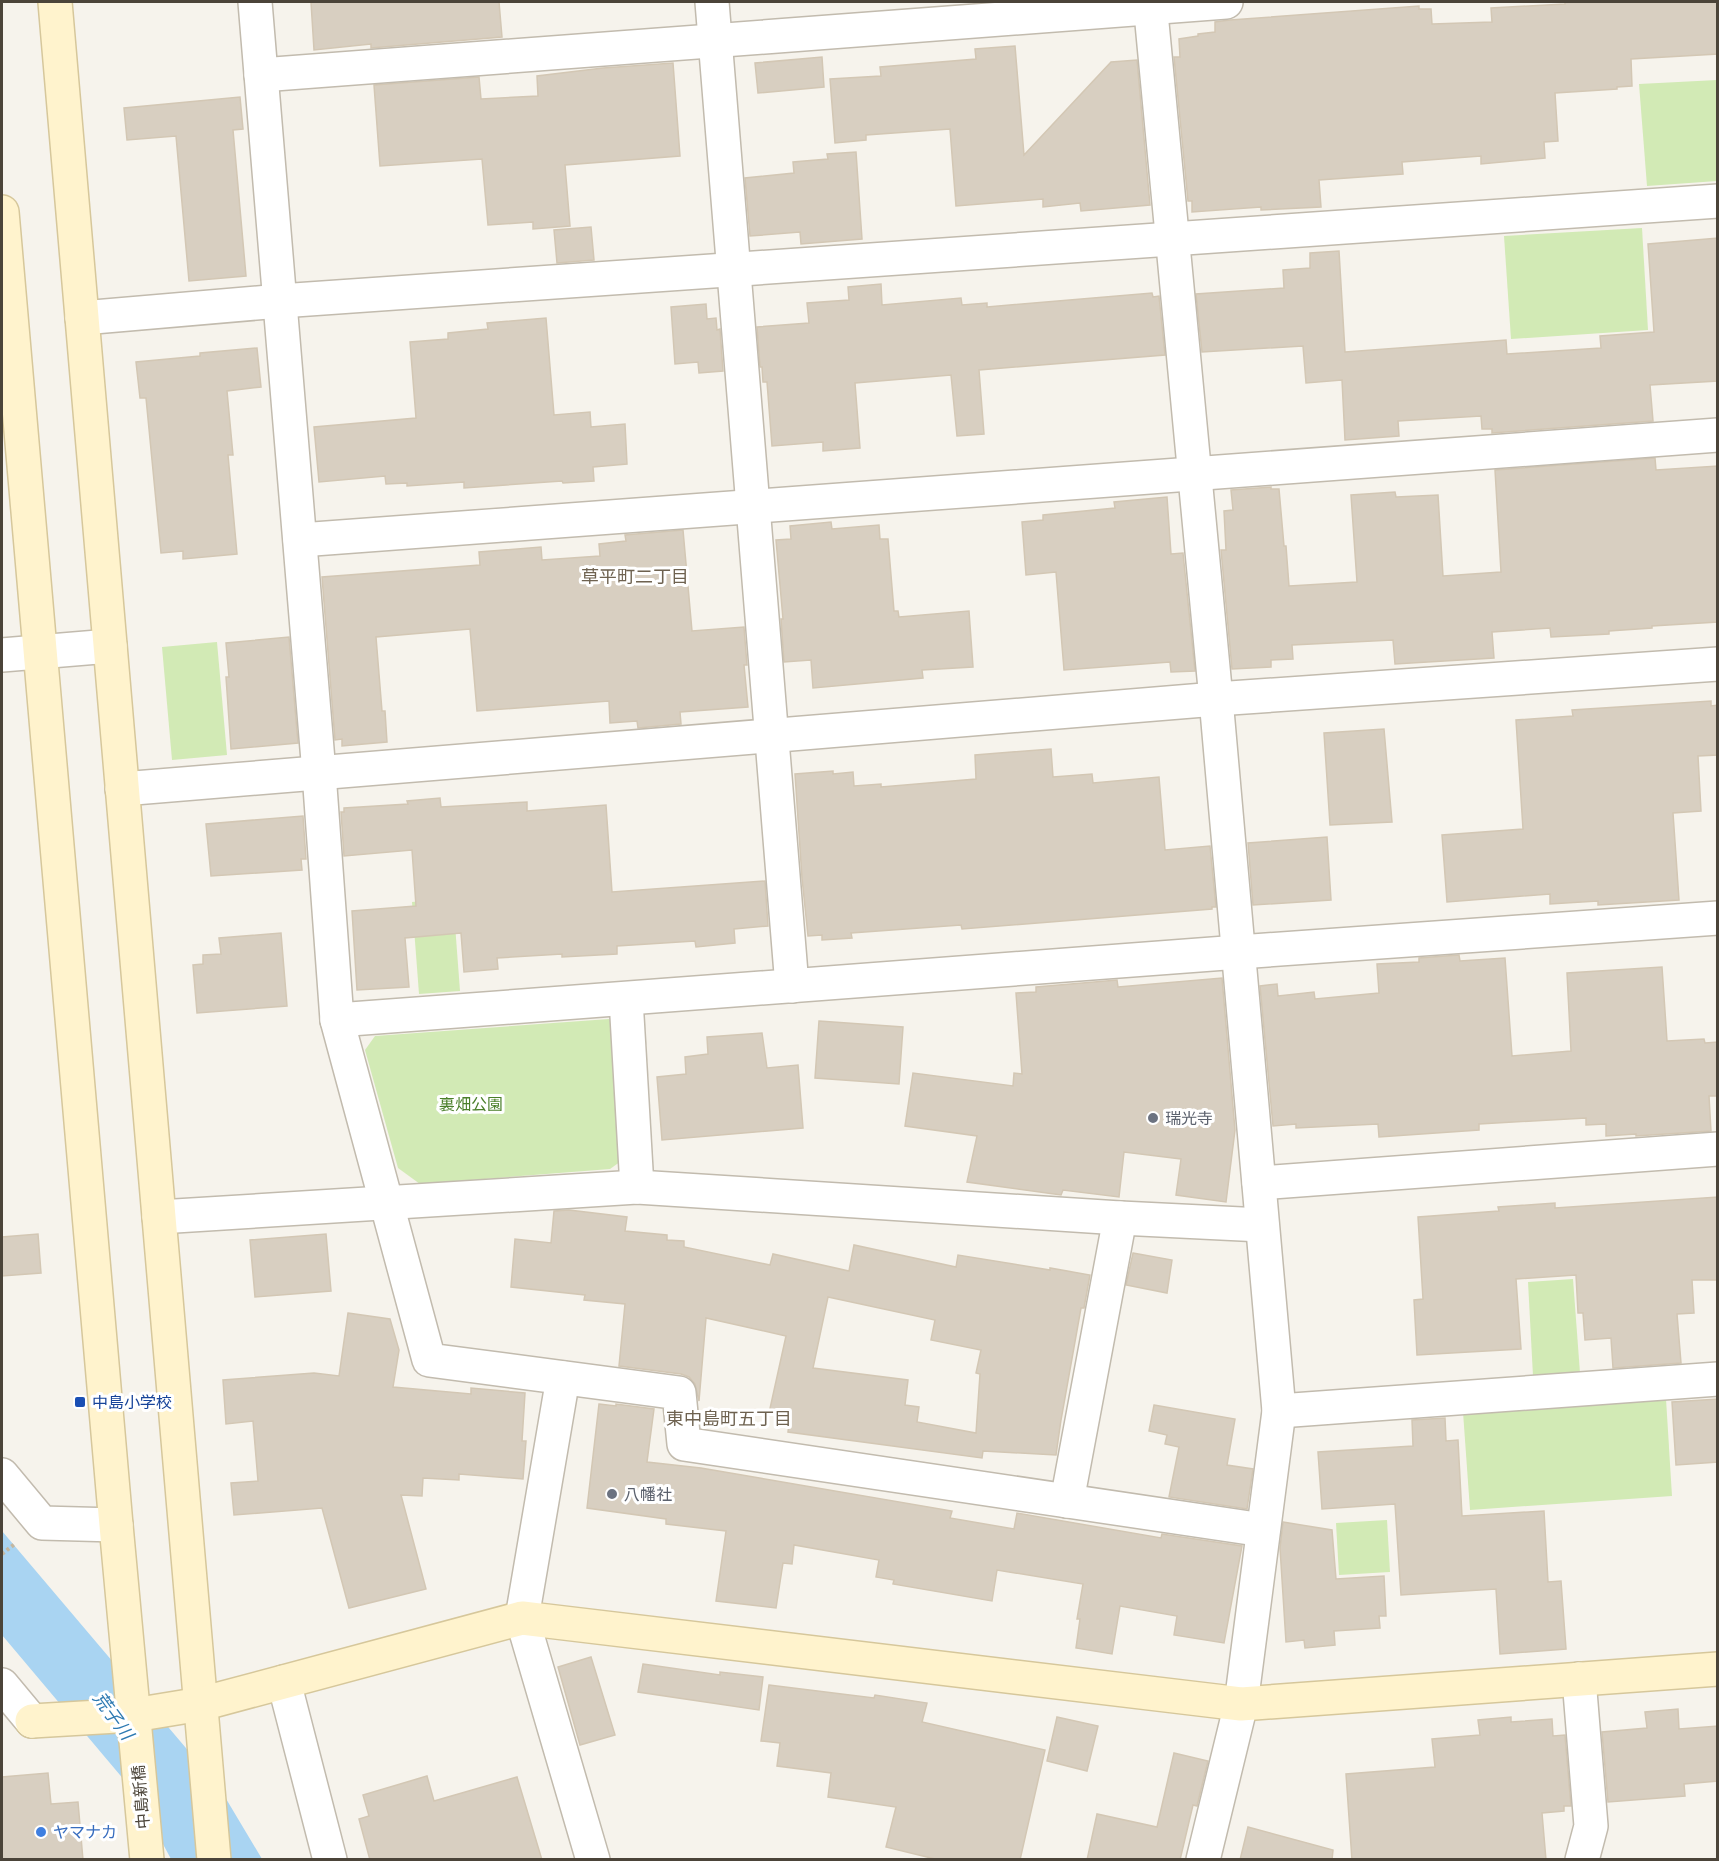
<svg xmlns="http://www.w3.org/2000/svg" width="1719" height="1861" font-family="Jost,'Noto Sans JP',sans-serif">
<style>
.green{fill:#d2eab5}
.water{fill:#a9d4f2}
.building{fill:#d8cfc1;stroke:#d3c7b4;stroke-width:1.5;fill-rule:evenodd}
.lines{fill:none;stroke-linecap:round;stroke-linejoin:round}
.street-casing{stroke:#c2bbae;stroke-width:36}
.secondary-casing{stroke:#d6c79b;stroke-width:36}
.path{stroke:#c4b79f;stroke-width:4;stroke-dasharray:3 3;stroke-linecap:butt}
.street{stroke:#fff;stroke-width:33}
.secondary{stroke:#fff3cd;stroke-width:33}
.worship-dot{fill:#6b7280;stroke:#fff;stroke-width:2}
.transit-dot{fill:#1a4fb4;stroke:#fff;stroke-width:2}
.shop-dot{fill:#3f7fe0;stroke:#fff;stroke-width:2}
.labels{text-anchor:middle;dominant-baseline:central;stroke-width:6;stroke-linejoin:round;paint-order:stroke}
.park-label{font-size:16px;fill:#4a7f2a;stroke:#fff}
.worship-label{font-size:16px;fill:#5b616d;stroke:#fff;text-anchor:start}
.transit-label{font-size:16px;fill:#164399;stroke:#fff;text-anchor:start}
.street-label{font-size:16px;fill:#4b4439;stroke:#fff}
.shop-label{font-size:16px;fill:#366cbe;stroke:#fff;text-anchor:start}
.neighbourhood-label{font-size:18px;fill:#6e6250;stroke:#fff}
.water-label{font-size:18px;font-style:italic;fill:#2e7ab2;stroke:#fff}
</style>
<rect width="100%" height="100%" fill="#f6f3ec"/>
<g class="green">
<path d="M1717 80V181L1647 186 1639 84Z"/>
<path d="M1642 228 1648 330 1511 339 1504 236Z"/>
<path d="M217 642 227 755 172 760 162 647Z"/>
<path d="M453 898 460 991 419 994 412 902Z"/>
<path d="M609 1019 616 1026 624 1159 610 1169 420 1184 398 1168 365 1050 375 1036Z"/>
<path d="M1573 1279 1580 1373 1533 1376 1528 1282Z"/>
<path d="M1666 1399 1672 1496 1470 1510 1463 1412Z"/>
<path d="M1387 1520 1390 1572 1339 1575 1336 1523Z"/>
</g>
<path class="water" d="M2 1531 219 1787 262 1859H171L136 1794 2 1635Z"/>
<g class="building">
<path d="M311 2H499L502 37 371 48V44L314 50Z"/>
<path d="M1565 2H1718V54L1631 59 1632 86 1617 87V89L1555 93 1558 141 1544 142 1545 158 1481 164V156L1402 162 1403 174 1319 180 1321 207 1261 210V207L1192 212V201H1188L1174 57H1180L1179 39 1198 36V34L1215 32V22L1230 20 1419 6V9H1431L1432 24 1492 22 1491 8 1565 4Z"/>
<path d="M1015 46 1024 155 1111 62 1137 60 1150 205 1081 211 1080 203 1043 207V199L956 206 950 129 866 135V140L835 143 830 79 881 76 880 67 976 59 975 49Z"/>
<path d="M822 57 824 87 758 93 755 63Z"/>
<path d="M673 63 680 156 565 165 570 226 533 229V222L488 225 482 159 380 166 374 85 479 77 481 99 538 96 537 76 603 68Z"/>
<path d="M240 97 243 129 233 130 246 276 189 281 176 136 127 140 124 108Z"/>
<path d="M856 152 862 239 801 244 800 232 750 236 745 178 794 173 793 162 828 159 827 154Z"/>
<path d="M591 227 594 260 557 263 554 230Z"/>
<path d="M1718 238V381L1650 385 1653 421 1492 433V429H1482L1481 416 1398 421 1399 436 1345 440 1342 380 1306 383 1303 346 1202 352 1196 294 1284 288 1283 270 1310 268V253L1339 251 1345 352 1506 340 1507 354 1601 348 1600 336 1654 332 1648 244Z"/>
<path d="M881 284 882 305 961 298 962 305 987 303V307L1152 293 1153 297 1159 296 1165 355 979 370 984 434 957 436 951 375 855 383 860 448 823 451V442L772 446 767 382H763L762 367H760L757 327 809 323 807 303 849 300 848 287Z"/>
<path d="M706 304 707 319 716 318 717 330 720 329 723 371 699 373 698 362 675 364 671 307Z"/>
<path d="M546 318 554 415 590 412 591 427 625 424 627 464 593 467 594 481 563 483 562 481 464 488V482L407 486V483L386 484 385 476 319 482 314 427 416 418 410 342 448 339V333L488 329 487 323Z"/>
<path d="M257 348 261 387 227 391 233 455H228L237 554 183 559V551L161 553 146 398H140L136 362 200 356V353Z"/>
<path d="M1655 458 1656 470 1718 466V622L1652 626V628L1609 631V634L1551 637 1550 628 1492 632 1494 658 1395 664 1393 640 1292 645 1293 659 1271 660V667L1232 669 1221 550H1226L1224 511 1233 510 1231 490 1271 487V489H1279L1284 546H1286L1289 586 1357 582 1351 495 1395 492 1396 497 1438 495 1443 576 1501 572 1495 470Z"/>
<path d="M1167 497 1171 554 1183 553 1195 671 1171 672 1170 662 1064 670 1056 572 1026 575 1022 522 1043 520V515L1115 508 1114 502Z"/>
<path d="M831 522 832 529 879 525 880 539H888L894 611H898L899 617 969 611 973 667 922 670 923 678 813 688 811 660 784 662 781 619H783L776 540 791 539 790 526Z"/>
<path d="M683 530 692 631 744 627 747 665H744L748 707 680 712 681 724 638 728 637 721 610 723 609 701 477 711 470 629 376 637 382 711H385L387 742 342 746V739L335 740 322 577 480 565 479 552 541 547 542 560 600 556 599 544 626 541 625 535Z"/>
<path d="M289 637 298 743 231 749 226 677H229L226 643Z"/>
<path d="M1711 701V706L1718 705V755L1698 756 1701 811 1673 813 1679 900 1598 905V901L1550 904V894L1447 902 1442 835 1523 829 1516 720 1573 716 1572 710Z"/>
<path d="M1384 729 1392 822 1330 825 1324 733Z"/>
<path d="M1051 749 1053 777 1092 774 1093 783 1159 777 1165 850 1210 846 1216 907H1212V909L962 929 961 925 851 933 852 938 822 940V935L808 936 802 878 795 774 833 771V774L853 772 854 786 881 784V787L976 779 975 755Z"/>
<path d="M440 798 441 807 527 802V811L606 805 612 892 765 881 768 926 734 929 735 943 696 947 695 941 617 946V954L562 957V954L497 958 498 969 464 972 461 933 405 938 409 987 357 990 352 911 416 906 412 850 344 856 341 812H344V808L408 804 407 801Z"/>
<path d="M303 816 306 859H301L302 870 211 876 206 824Z"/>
<path d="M1327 837 1331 900 1253 905 1248 843Z"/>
<path d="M281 933 287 1006 197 1013 193 965 203 964V955L221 954 219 938Z"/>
<path d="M1459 955 1460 961 1505 958 1512 1056 1571 1051 1567 973 1662 967 1667 1041 1704 1039 1705 1043 1718 1042V1096H1709L1711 1131 1636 1136V1134L1606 1136V1124L1586 1125V1118L1479 1124V1130L1379 1137 1378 1124 1296 1128V1124L1273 1126 1260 986 1277 984 1278 996 1314 992 1315 999 1379 993 1377 964 1419 962V958Z"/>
<path d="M1222 978 1235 1130 1226 1202 1176 1195 1181 1159 1124 1152 1119 1197 1063 1190 1061 1195 967 1182 977 1136 905 1126 913 1073 1013 1086 1014 1073 1022 1074 1016 993 1036 992V987L1117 980 1118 987Z"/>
<path d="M819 1021 903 1027 899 1084 815 1078Z"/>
<path d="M762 1033 767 1068 798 1065 803 1128 662 1140 657 1077 686 1074 685 1057 708 1054 707 1037Z"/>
<path d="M1718 1197V1280H1692L1694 1313 1677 1314 1681 1363 1613 1368 1611 1338 1585 1340 1583 1313H1578L1576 1275 1516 1279 1521 1349 1417 1355 1414 1300 1423 1299 1418 1217 1499 1211 1498 1207 1555 1203V1208Z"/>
<path d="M569 1210 627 1217 625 1231 667 1235V1240L684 1241V1247L770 1265 773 1254 849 1271 854 1245 956 1267 958 1255 1050 1270V1268L1090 1275 1084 1308H1081L1061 1420 1056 1455 983 1451 982 1458 788 1432 790 1414 769 1413 786 1336 706 1318 699 1401 695 1384 689 1377 681 1374 619 1366 625 1304 584 1300 585 1295 511 1287 515 1239 551 1243 554 1211ZM828 1297 935 1320 931 1340 981 1350 976 1373 980 1374 976 1433 917 1422 919 1407 905 1405 908 1380 813 1368Z"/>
<path d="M38 1234 41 1273 2 1276V1237Z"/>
<path d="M326 1234 331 1291 255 1297 250 1240Z"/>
<path d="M1133 1253 1172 1260 1167 1293 1126 1285Z"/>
<path d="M348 1313 390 1319 399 1350 393 1387 471 1394V1388L525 1393 522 1441H526L523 1479 459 1474V1480L423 1478 422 1496 401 1495 426 1589 349 1608 322 1508 234 1515 231 1483 258 1481 253 1421 226 1424 223 1380 314 1373 339 1376Z"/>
<path d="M1718 1399V1462L1676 1465 1672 1402Z"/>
<path d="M599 1404 616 1406V1404L654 1409 647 1462 701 1468 952 1511 950 1518 1014 1529 1017 1513 1161 1538 1162 1534 1242 1546 1224 1643 1174 1635 1177 1616 1120 1606 1112 1654 1076 1648 1080 1619H1077L1083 1584 997 1570 992 1601 893 1584 894 1580 876 1577 879 1560 794 1545 792 1564 783 1563 776 1608 716 1601 726 1531 666 1524V1519L587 1508Z"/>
<path d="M1154 1405 1235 1419 1227 1465 1253 1469 1247 1509 1169 1497 1179 1447 1165 1444 1167 1435 1149 1431Z"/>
<path d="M1445 1418 1446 1441 1458 1440 1462 1516 1544 1511 1548 1582 1561 1581 1566 1649 1500 1654 1496 1589 1401 1595 1395 1504 1322 1509 1318 1452 1413 1446 1412 1420Z"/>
<path d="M1283 1522 1332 1530 1336 1579 1384 1576 1386 1616H1379L1380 1628 1334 1631 1335 1645 1305 1648 1304 1640 1286 1642 1280 1548Z"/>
<path d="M591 1657 615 1735 580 1745 558 1667Z"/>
<path d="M643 1664 720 1675V1672L763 1677 759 1710 638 1692Z"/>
<path d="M769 1685 874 1698 875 1695 927 1703 922 1722 1045 1750 1020 1860H939L886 1847 896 1807 828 1797 831 1773 777 1766 780 1743 761 1741Z"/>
<path d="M1678 1709 1679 1729 1718 1726V1781L1684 1784 1685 1796 1608 1802 1602 1732 1647 1728 1645 1712Z"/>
<path d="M1057 1717 1098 1726 1087 1771 1047 1761Z"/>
<path d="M1511 1717V1722L1552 1719 1553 1736 1565 1735 1571 1806H1564V1811L1542 1813 1546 1860H1352L1346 1774 1435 1767 1432 1739 1480 1735 1478 1720Z"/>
<path d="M1174 1753 1208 1761 1197 1806 1193 1805 1180 1860H1087L1097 1814 1157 1827Z"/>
<path d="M48 1773 51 1804 78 1802 83 1860H2V1777Z"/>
<path d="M427 1776 434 1801 517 1777 542 1860H370L359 1819 369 1816 363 1795Z"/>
<path d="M1248 1827 1333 1850 1332 1860H1240Z"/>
</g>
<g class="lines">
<defs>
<g id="street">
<path d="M255 2 319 773 337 1020 429 1360 679 1393 684 1444 1263 1530"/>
<path d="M712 2 792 986"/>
<path d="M1150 2 1216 699 1279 1411 1241 1704 1203 1860"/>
<path d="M261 75 1226 2"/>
<path d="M82 318 280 301 1718 201"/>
<path d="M300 540 1718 435"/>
<path d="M2 655 110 646"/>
<path d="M122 789 1216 699 1718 664"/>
<path d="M626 999 637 1187"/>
<path d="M337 1020 1239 952 1718 918"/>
<path d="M1259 1183 1718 1149"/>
<path d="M159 1217 637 1187 1120 1218 1262 1225"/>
<path d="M563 1378 522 1618 593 1860"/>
<path d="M1279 1411 1718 1379"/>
<path d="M2 1475 42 1523 116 1525"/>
<path d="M1067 1501 1120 1218"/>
<path d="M1579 1679 1591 1826 1582 1860"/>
<path d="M284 1682 330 1860"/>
<path d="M2 1685 32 1721"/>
</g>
<g id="secondary">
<path d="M55 2 214 1860"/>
<path d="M2 212 116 1525 147 1860"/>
<path d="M32 1721 134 1715 201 1704 522 1618 1241 1704 1718 1669"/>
</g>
</defs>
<use href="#street" class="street-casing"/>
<use href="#secondary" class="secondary-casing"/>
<path class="path" d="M2 1554 16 1543"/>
<use href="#street" class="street"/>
<use href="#secondary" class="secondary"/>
</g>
<g class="worship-dot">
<circle cx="1153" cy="1118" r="6"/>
<circle cx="612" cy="1494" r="6"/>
</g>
<rect class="transit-dot" x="74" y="1396" width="12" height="12" rx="3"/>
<circle class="shop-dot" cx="41" cy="1832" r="6"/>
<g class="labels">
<g class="park-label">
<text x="471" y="1104">裏畑公園</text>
</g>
<g class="worship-label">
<text x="1165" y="1118">瑞光寺</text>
<text x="624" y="1494">八幡社</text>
</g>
<g class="transit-label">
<text x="92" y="1402">中島小学校</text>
</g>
<g class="street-label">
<text transform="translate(141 1797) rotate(-95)">中島新橋</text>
</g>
<g class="shop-label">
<text x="53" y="1832">ヤマナカ</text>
</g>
<g class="neighbourhood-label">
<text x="635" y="577">草平町二丁目</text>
<text x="729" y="1419">東中島町五丁目</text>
</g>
<g class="water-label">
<text transform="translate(113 1716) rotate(54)">荒子川</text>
</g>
</g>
<rect width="1719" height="1861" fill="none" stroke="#4b4439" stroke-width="6"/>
</svg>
